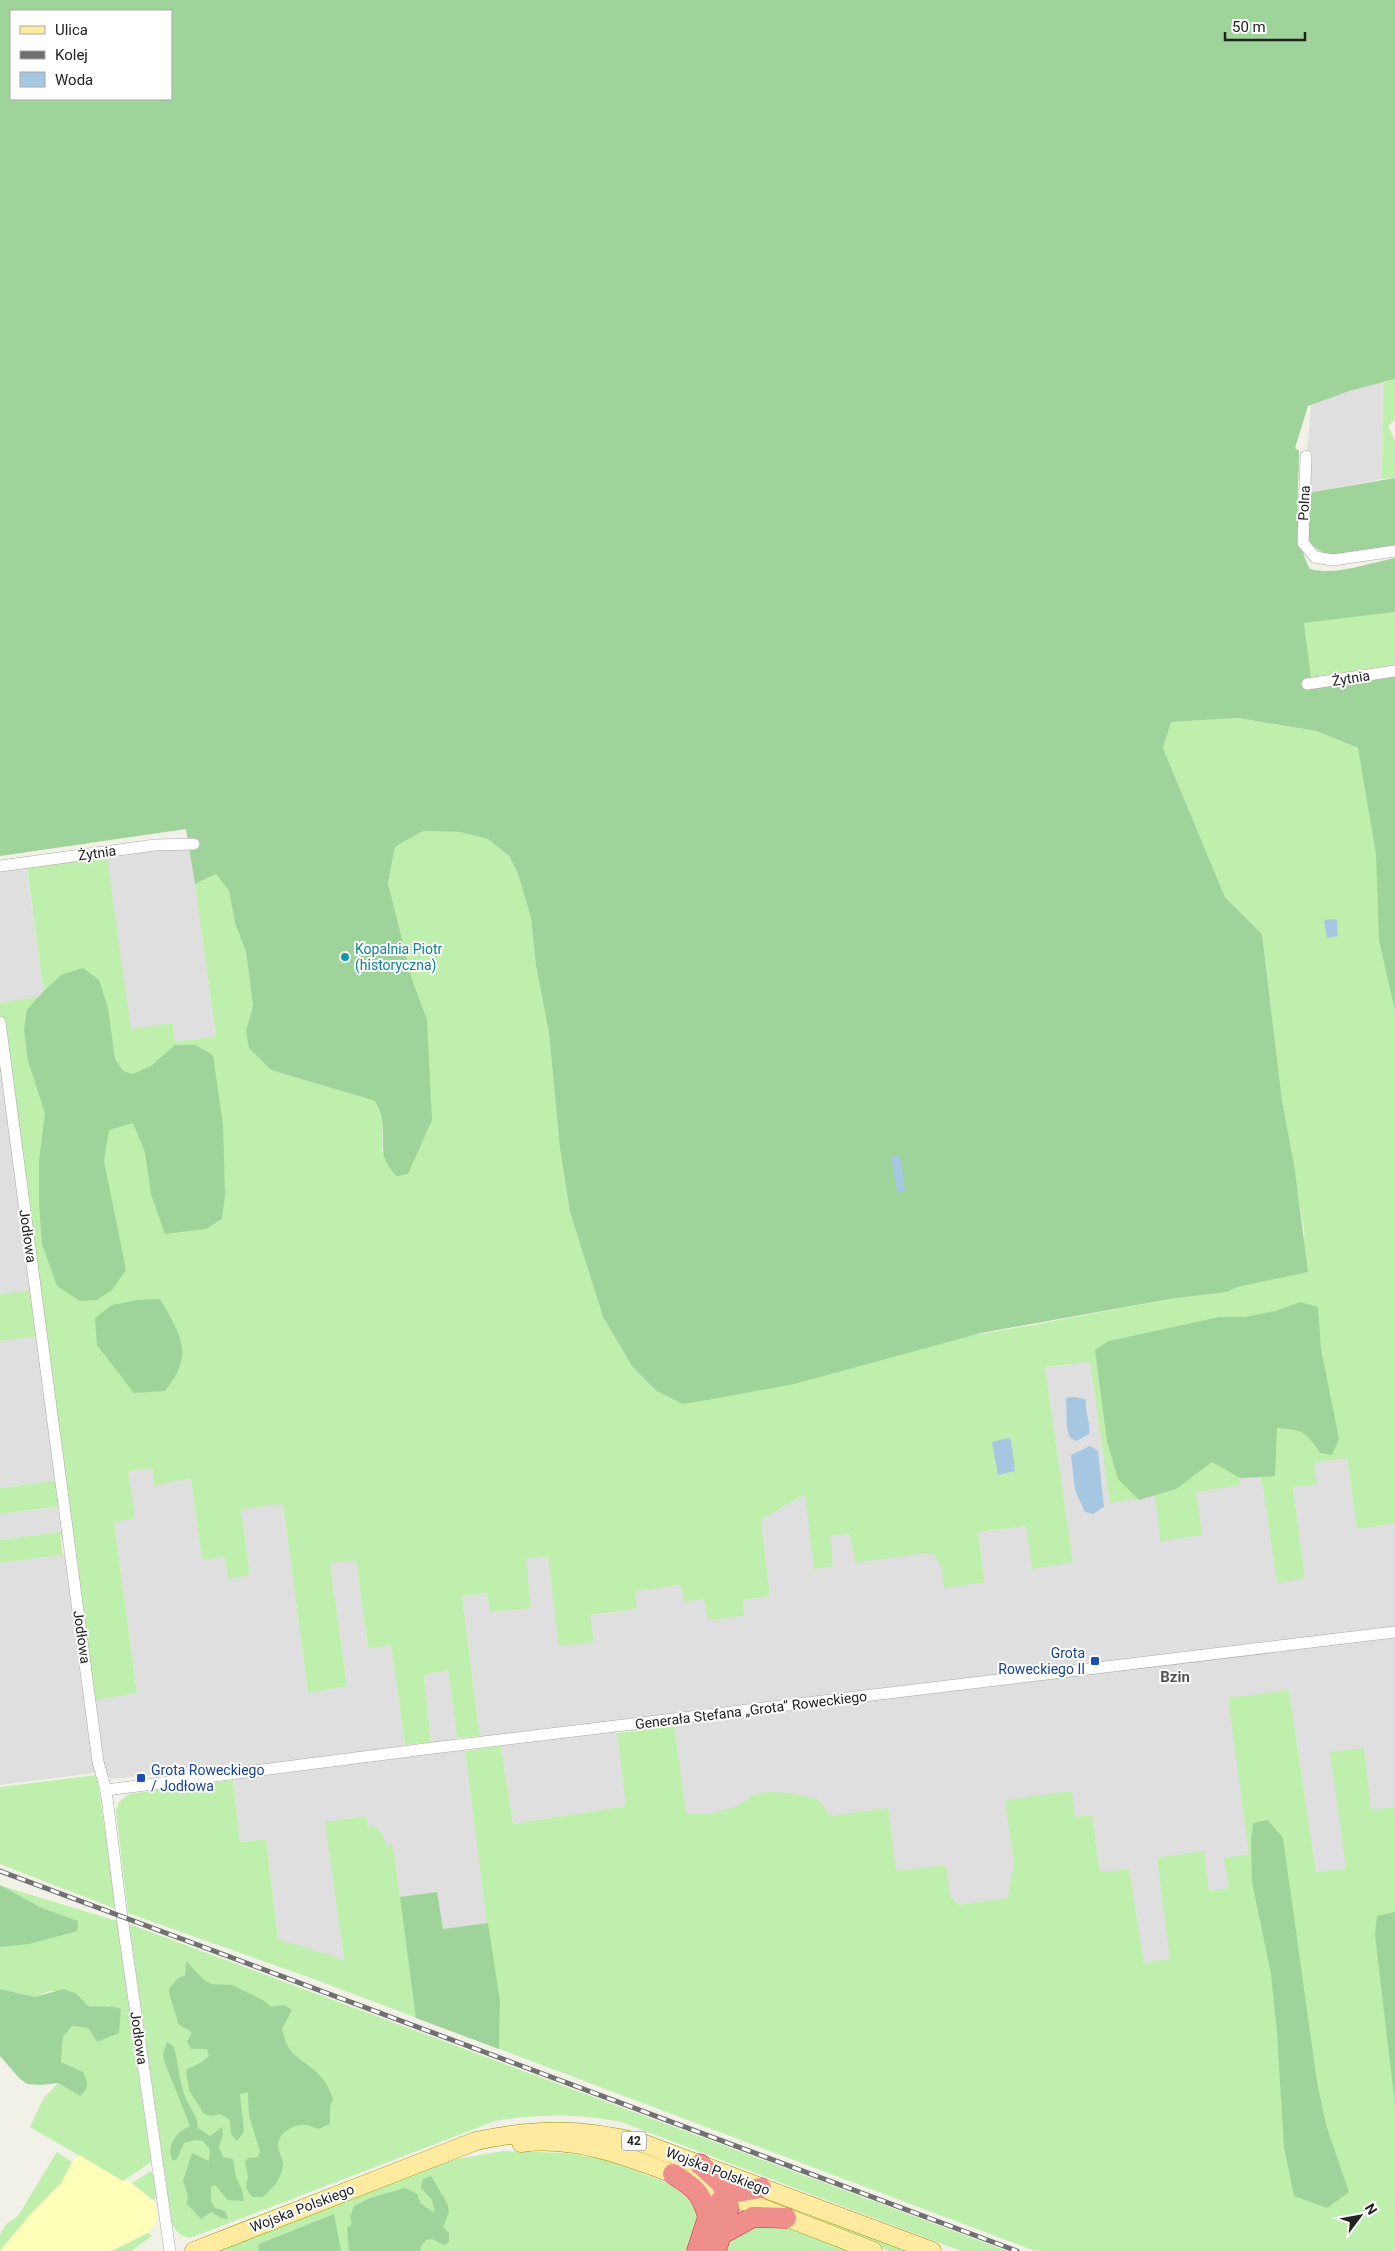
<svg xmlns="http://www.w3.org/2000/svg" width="1395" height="2251" font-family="Roboto,sans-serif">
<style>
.residential{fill:#e0dfdf}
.grass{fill:#beefac}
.forest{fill:#9ed49a;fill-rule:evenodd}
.sand{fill:#feffb9}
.water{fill:#a6c7e2}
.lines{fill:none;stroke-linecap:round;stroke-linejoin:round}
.minor-casing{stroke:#a9a9a9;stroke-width:12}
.primary-casing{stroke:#9f8e00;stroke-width:19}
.motorway-casing{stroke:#e71e36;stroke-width:21}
.minor{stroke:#fff;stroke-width:11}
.primary{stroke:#ffeba0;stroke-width:18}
.motorway{stroke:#ee8f8c;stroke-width:20}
.rail-casing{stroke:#707070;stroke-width:5}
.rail{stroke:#fff;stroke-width:3;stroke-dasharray:9;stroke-linecap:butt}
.culture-dot{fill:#0f9aa8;stroke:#fff;stroke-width:2}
.transit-dot{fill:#1a4fb4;stroke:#fff;stroke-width:2}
.labels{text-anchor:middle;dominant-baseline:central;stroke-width:4;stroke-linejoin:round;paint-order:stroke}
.shield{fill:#fff;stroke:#646464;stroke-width:1}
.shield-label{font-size:12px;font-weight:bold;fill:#222}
.street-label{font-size:14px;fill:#222;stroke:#fff}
.culture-label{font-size:14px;fill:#0d838f;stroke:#fff;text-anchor:start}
.transit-label{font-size:14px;fill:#164399;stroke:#fff;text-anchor:end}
.neighbourhood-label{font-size:15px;font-weight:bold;fill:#555;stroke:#fff}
</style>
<rect width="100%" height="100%" fill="#f2f1e8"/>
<g class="residential">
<path d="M1383 374 1382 479 1304 494 1313 378Z"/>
<path d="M189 838 216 1036 175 1042 173 1023 131 1030 105 851Z"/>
<path d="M26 862 44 997 0 1003V866Z"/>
<path d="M0 1042 32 1290 0 1294Z"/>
<path d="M39 1336 58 1480 0 1488V1341Z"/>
<path d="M1090 1362 1110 1502 1239 1485V1477L1262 1474 1277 1582 1305 1578 1293 1487 1314 1463 1347 1458 1357 1528 1395 1523V1807L1371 1811 1346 1868 1316 1872 1289 1690 1249 1854 1229 1888 1209 1892 1171 1959 1144 1964 1129 1869 1100 1873 1092 1815 1075 1817 1019 1897 951 1906 896 1871 689 1838 673 1718 616 1725 627 1806 513 1824 500 1739 481 1742 462 1596 487 1593 490 1612 531 1607 525 1559 547 1557 590 1615 637 1609 634 1591 681 1585 704 1599 744 1615 743 1600 770 1596 761 1520 805 1494 830 1536 850 1534 939 1551 985 1582 978 1532 1026 1526 1073 1562 1045 1367Z"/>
<path d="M152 1468 154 1485 191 1479 202 1560 225 1557 250 1575 241 1509 283 1503 308 1693 347 1686 330 1563 356 1559 368 1648 391 1644 406 1753 432 1750 424 1675 448 1670 458 1746H464L465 1751 488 1923 443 1929 400 1897 393 1846H386L368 1827 366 1816 326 1822 344 1961 278 1939 266 1839 240 1842 232 1767 112 1779 103 1772 0 1785V1563L69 1554 137 1693 114 1521 134 1518 128 1471Z"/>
<path d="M62 1506 65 1531 0 1540V1514Z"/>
</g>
<g class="grass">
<path d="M1395 379V420L1388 426 1395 440V478L1382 479 1383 383Z"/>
<path d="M1395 612V669L1310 678 1304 622Z"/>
<path d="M1238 718 1316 731 1379 757 1395 765V1523L1357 1529 1347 1458 1314 1463 1317 1484 1293 1487 1305 1578 1277 1583 1261 1474 1239 1477 1240 1485 1196 1492 1202 1535 1160 1541 1155 1496 1110 1503 1090 1362 1045 1367 1073 1562 1032 1569 1026 1526 978 1532 985 1582 944 1588 941 1566 934 1555 925 1553 855 1563 850 1534 830 1536 833 1566 814 1569 805 1494 761 1520 770 1596 743 1600 744 1616 708 1620 704 1599 684 1602 681 1585 635 1591 637 1609 590 1615 594 1642 559 1646 548 1557 526 1559 531 1608 490 1612 487 1593 462 1596 480 1736 457 1738 448 1670 424 1675 431 1742 405 1745 391 1645 368 1648 356 1560 330 1563 347 1686 308 1693 283 1504 241 1509 250 1575 228 1579 225 1557 202 1560 191 1479 154 1485 152 1468 128 1471 135 1518 114 1522 137 1693 88 1701 69 1554 60 1535 63 1555 0 1563V1540L65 1531 62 1506 0 1514V1488L58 1480 39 1336 0 1341V1294L32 1290 0 1042V1003L44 996 27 867 107 858 131 1029 173 1023 175 1042 216 1036 195 884 216 874 229 891 235 923 246 952 253 1006 246 1030 271 1070 375 1101 382 1119V1151L408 1174 418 1149 427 1019 412 979 388 883 395 847 423 831 460 832 488 839 509 856 518 874 531 918 536 966 549 1033 560 1149 570 1212 603 1317 632 1366 655 1390 1033 1325 1170 1299 1227 1292 1237 1287 1305 1236 1282 1100 1262 934 1225 897 1163 748 1171 722Z"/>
<path d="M1289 1690 1316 1872 1346 1868 1330 1752 1364 1748 1371 1810 1395 1807V2251H1035L319 1981 128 1913 116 1811 119 1802 129 1794 233 1780 240 1842 266 1839 278 1939 344 1960 325 1822 366 1816 368 1827 374 1826 383 1835 386 1846 393 1845 400 1897 437 1892 443 1929 487 1923 465 1751 501 1746 513 1824 626 1806 617 1733 674 1725 686 1813 709 1814 738 1806 755 1794 771 1792 790 1793 818 1799 830 1816 888 1808 896 1871 946 1865 950 1896 959 1905 1008 1898 1014 1863 1005 1800 1072 1791 1075 1817 1092 1815 1100 1872 1129 1869 1144 1963 1170 1959 1157 1858 1204 1851 1209 1891 1229 1888 1224 1858 1249 1854 1228 1698Z"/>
<path d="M97 1775 116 1909 0 1864V1787Z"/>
<path d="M2 1886 117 1921 151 2162 123 2181 30 2127 43 2099 58 2083 80 2096 83 2072 61 2062 63 2037 72 2026 88 2028 97 2042 110 2005 98 2008 87 2006 77 1994 50 1991 35 1997 0 1989V1947C36 1943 47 1939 78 1921L42 1908Z"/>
<path d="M129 1924 1007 2251H961L624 2123C580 2113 539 2114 495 2121L190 2238C180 2236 176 2232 172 2223Z"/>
<path d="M503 2151 566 2153 607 2160 678 2187 702 2212 691 2251H200L457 2159Z"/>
<path d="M57 2152 72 2162 62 2182 29 2216 0 2251V2235L6 2224 18 2216Z"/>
<path d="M151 2171 155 2179 157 2197 152 2200 132 2183Z"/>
<path d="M743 2196 835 2224 906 2251H890Z"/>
<path d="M769 2224 793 2229 849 2251H725C732 2232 750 2225 769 2224Z"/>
<path d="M148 2233 152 2236 131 2251H111Z"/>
</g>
<g class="forest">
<path d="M0 0H1395V379L1349 391 1308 406 1295 448 1299 451C1299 487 1292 538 1310 569 1336 576 1369 563 1395 558V612L1304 623 1312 687 1395 676V1011L1379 940 1376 854 1358 748 1316 731 1238 718 1171 722 1163 748 1225 897 1262 934 1282 1100 1295 1171 1308 1272 1237 1287 1227 1292 1170 1299 981 1333 794 1384 707 1400 683 1404 655 1390 632 1366 603 1317 570 1212 560 1149 549 1033 536 966 531 918 518 874 509 856 488 839 460 832 423 831 395 847 388 883 412 979 427 1019 432 1120 408 1174 397 1176C377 1157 385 1144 382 1120 381 1114 378 1107 375 1101L271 1070 249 1048 246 1030 253 1006 246 952 235 923 229 891 216 874 195 884 186 829 0 856ZM11 11H171V99H11Z"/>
<path d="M1395 478V547C1368 551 1316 570 1306 532 1304 521 1307 504 1307 493Z"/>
<path d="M83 968 99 980 108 1008 115 1059 123 1071 133 1074 151 1066 175 1045H195L213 1055 223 1125 225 1194 222 1219 206 1229 165 1234 151 1194 145 1152 133 1123 109 1130 104 1161 126 1270 112 1290 97 1300 80 1301 57 1286 42 1244 39 1204V1161L45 1113 28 1061 24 1029 27 1010 42 993 61 975Z"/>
<path d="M160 1299C181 1336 195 1354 165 1391L134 1393 97 1345 95 1318 112 1305 138 1300Z"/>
<path d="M1300 1302 1318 1307 1321 1349 1339 1439 1332 1455 1320 1453C1307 1432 1301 1429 1277 1428L1275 1476 1240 1478 1212 1462 1176 1489 1139 1500 1118 1479 1107 1441 1095 1350 1109 1341 1219 1317H1246L1275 1311Z"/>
<path d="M1268 1820 1283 1838 1317 2082 1326 2125 1349 2192 1327 2208 1294 2196 1284 2147 1277 2033 1271 1974 1252 1882 1251 1842 1253 1823Z"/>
<path d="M0 1885 42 1908 78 1921 77 1931 29 1944 0 1947Z"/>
<path d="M437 1892 443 1929 488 1923 500 2001 499 2049 416 2018 400 1897Z"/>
<path d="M1395 1912V2105L1375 1935 1377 1916Z"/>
<path d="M186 1961 203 1979 211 1984 232 1985 263 2000 271 2007 284 2005 292 2010 282 2029C284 2037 288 2051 296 2056 315 2071 325 2075 333 2099L330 2107V2124L318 2129C315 2128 311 2126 307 2125 296 2123 278 2132 278 2145 278 2151 283 2158 283 2164 283 2177 272 2189 263 2197H252L246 2188 248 2176 245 2162 248 2158 258 2157 260 2151 249 2116 248 2092 240 2094 244 2131 237 2141 231 2134 230 2120 220 2114 211 2116 204 2114 189 2090 186 2070 202 2062 209 2056 207 2049H191L187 2042 192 2032 178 2024C176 2011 170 2001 169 1989L178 1978 185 1976Z"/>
<path d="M0 1989 35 1997 64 1989 77 1994 88 2006C101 2008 108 2004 121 2009L119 2033 97 2042 88 2028 72 2026 63 2037 61 2062 83 2072C88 2083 90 2087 80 2096L58 2083 41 2085 27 2084 19 2078 0 2056Z"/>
<path d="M167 2042 174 2047C179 2064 179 2083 186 2099 191 2111 197 2113 198 2128L210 2136 222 2127 223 2135 219 2147 223 2157 233 2159 236 2177 242 2190 244 2201 228 2200 215 2185 211 2187V2201L215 2208 225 2211 228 2219 221 2218 211 2212 201 2219 187 2204 188 2196 183 2181 192 2153 209 2161 210 2150 203 2141 195 2140 184 2143 177 2159 173 2161C165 2146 176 2132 190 2126L165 2063 163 2055Z"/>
<path d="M431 2176 447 2203 449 2212 443 2227 449 2233V2242L444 2245 432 2239 426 2240 420 2248 421 2251H349L347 2228 352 2224 350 2217 354 2206 370 2198 405 2188 417 2194 421 2204 435 2213 432 2200 421 2188 423 2179Z"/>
<path d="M334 2214 341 2251H258L259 2244Z"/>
</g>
<path class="sand" d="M79 2155 123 2181 132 2183 152 2200 158 2211 156 2224 148 2233 111 2251H0L29 2216 62 2182 72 2162Z"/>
<g class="water">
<path d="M1335 919 1337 920 1338 936 1327 938 1324 922 1325 920Z"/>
<path d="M900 1155 905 1191 897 1192 891 1156Z"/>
<path d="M1074 1397 1086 1399C1084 1411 1091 1422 1089 1434L1077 1441 1070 1438 1067 1428 1066 1398Z"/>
<path d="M1008 1438 1011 1440 1015 1471 998 1475 992 1442Z"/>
<path d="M1090 1446 1098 1451 1104 1507 1093 1514 1085 1512 1075 1490 1071 1455Z"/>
</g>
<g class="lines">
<defs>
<g id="minor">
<path d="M1306 456 1303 543 1315 557 1333 560 1395 551"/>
<path d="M1307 684 1395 671"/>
<path d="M0 866 155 845 194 844"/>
<path d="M0 1022 98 1762 106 1790 122 1917 170 2251"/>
<path d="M106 1790 433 1748 1395 1632"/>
</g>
<g id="primary">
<path d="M521 2143C582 2135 640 2162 695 2182 754 2205 814 2228 873 2251"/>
<path d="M194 2251 476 2141C538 2128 580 2128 642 2143L932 2251"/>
</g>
<g id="motorway">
<path d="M700 2164 722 2184 729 2207 716 2251"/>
<path d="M673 2174C695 2188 701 2192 708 2217"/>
<path d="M722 2234 753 2217 786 2218"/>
<path d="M697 2251 708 2217 726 2194 761 2188"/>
</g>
</defs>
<use href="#minor" class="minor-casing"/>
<use href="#primary" class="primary-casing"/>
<use href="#motorway" class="motorway-casing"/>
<use href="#minor" class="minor"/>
<use href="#primary" class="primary"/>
<use href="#motorway" class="motorway"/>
<defs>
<path id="rail" d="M0 1871 1017 2251"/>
</defs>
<use href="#rail" class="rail-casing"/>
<use href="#rail" class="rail"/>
</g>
<circle class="culture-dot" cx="345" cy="957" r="5"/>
<g class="transit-dot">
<rect x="1090" y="1656" width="10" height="10" rx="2.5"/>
<rect x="136" y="1773" width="10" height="10" rx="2.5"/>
</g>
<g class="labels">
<rect class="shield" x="621.5" y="2131.5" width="25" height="19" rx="4"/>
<g class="shield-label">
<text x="634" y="2141">42</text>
</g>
<g class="street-label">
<text transform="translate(1304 503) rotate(-87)">Polna</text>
<text transform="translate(1351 678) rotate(-9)">Żytnia</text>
<text transform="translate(97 853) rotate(-8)">Żytnia</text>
<text transform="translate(28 1236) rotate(82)">Jodłowa</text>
<text transform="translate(82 1637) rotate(82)">Jodłowa</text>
<text transform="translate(751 1710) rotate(-7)">Generała Stefana „Grota” Roweckiego</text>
<text transform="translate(139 2038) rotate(82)">Jodłowa</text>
<text transform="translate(718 2171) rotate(21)">Wojska Polskiego</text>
<text transform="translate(302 2208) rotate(-21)">Wojska Polskiego</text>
</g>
<g class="culture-label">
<text x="355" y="949">Kopalnia Piotr<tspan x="355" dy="16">(historyczna)</tspan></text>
</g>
<g class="transit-label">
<text x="1085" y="1653">Grota<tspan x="1085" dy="16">Roweckiego II</tspan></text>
<text x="151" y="1770" text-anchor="start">Grota Roweckiego<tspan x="151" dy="16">/ Jodłowa</tspan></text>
</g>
<g class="neighbourhood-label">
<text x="1175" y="1677">Bzin</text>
</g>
</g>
<rect x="10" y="10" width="162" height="90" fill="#ffffff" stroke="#a7a7a7"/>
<rect x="20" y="26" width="25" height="8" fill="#ffeba0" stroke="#a7a7a7"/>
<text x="55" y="35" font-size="15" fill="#222222">Ulica</text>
<rect x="20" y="51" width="25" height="8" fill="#707070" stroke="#a7a7a7"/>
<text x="55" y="60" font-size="15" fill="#222222">Kolej</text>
<rect x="20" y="72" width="25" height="15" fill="#a6c7e2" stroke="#a7a7a7"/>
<text x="55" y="85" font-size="15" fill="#222222">Woda</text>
<g transform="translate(1360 2216) rotate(58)" stroke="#ffffff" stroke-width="4" paint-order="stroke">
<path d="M0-4L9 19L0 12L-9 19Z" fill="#222222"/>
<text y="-8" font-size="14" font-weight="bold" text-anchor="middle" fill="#222222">N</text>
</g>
<path d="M1225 32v8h80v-8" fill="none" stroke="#222222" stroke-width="2.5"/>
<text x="1232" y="32" font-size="15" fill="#222222" stroke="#ffffff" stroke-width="4" paint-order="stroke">50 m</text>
</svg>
